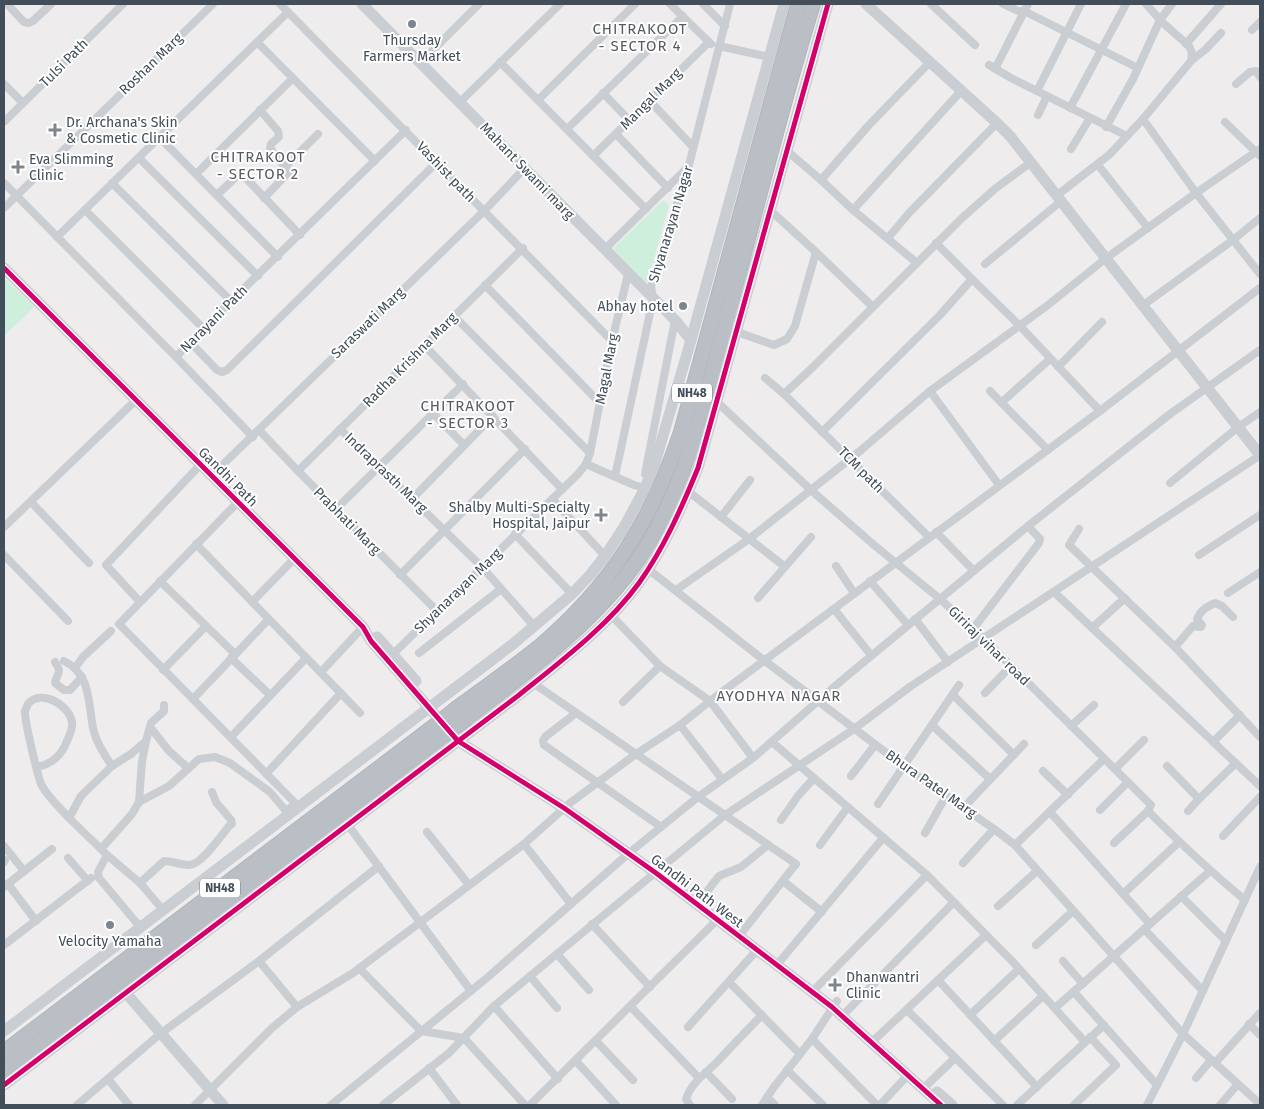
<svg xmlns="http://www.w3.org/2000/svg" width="1264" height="1109" font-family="'Fira Sans',sans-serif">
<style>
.green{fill:#ceefdb}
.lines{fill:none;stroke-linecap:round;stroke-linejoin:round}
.highway-casing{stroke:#b0b6bd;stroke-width:16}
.street{stroke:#cacdd1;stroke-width:8}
.secondary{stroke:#cacdd2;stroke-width:11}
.highway{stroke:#b9bfc5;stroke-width:14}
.highway-bridge-casing{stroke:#b0b6bd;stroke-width:16;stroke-linecap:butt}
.highway-bridge{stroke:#b9bfc5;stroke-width:14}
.cycleway-casing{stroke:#fff;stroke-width:8}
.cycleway{stroke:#d6006c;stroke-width:5}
.poi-dot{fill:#7e858d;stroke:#fff;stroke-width:2}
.labels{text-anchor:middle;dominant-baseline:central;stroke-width:4;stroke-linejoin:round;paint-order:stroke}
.shield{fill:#fff;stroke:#7b838c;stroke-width:1}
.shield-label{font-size:12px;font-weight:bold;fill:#424e5a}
.poi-label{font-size:14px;fill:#424e5a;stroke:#fff;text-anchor:start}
.street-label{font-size:14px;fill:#424e5a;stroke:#fff}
.neighbourhood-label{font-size:15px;letter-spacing:1px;fill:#575b61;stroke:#fff}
</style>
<rect width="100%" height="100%" fill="#eeecec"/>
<g class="green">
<path d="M663 200 669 205 647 284 613 249Z"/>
<path d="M4 278 34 307 4 336Z"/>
</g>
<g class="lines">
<defs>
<g id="highway">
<path d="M457 708C484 688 513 668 539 647 612 585 651 521 681 432L798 4"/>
<path d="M467 718C523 674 581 633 626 576 682 505 702 410 725 325 754 218 780 110 813 4"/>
<path d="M4 1052 437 724"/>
<path d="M4 1070 444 735"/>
</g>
</defs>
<use href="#highway" class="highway-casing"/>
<g class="street">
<path d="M7 4 24 22 29 23 33 21 51 4"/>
<path d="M280 4 612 341"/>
<path d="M670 4 711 44"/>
<path d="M703 4 725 26"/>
<path d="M931 4 975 45"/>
<path d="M1003 4 1018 11H1024L1138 68"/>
<path d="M1252 30 1260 22"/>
<path d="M257 42 375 161"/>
<path d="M1186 44 1221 4"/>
<path d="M719 46 769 57"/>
<path d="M1191 61 1206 49 1221 33"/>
<path d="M500 62 646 209"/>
<path d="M420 63 479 4"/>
<path d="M989 65 1011 78 1127 136"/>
<path d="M995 69 1028 4"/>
<path d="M4 84 23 103"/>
<path d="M1236 84 1250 72 1256 71 1260 77"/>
<path d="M1037 91 1081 4"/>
<path d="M603 93 630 121"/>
<path d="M538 100 635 4"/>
<path d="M650 101 693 147"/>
<path d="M459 103 560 4"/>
<path d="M1070 108 1126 4"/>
<path d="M260 110 278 131 279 137 271 144 270 148 289 172 264 198"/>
<path d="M1038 115 1047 96"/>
<path d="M1143 119 1196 193 1260 274"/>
<path d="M4 122 123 4"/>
<path d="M1225 122 1260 156"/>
<path d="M1106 127 1133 79 1160 20 1172 4"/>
<path d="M567 129 683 16"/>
<path d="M616 134 668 188"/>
<path d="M160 138 278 257"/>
<path d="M1071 149 1090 118"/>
<path d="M786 150 821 180 853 210 917 263"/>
<path d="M593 156 709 42"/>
<path d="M139 158 258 276"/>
<path d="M1098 165 1148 228"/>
<path d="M286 166 318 134"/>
<path d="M196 174 292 79"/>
<path d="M821 180 869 125 930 62"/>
<path d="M4 183 176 357 253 437"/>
<path d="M112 183 231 301"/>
<path d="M217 195 236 177 243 175 300 235"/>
<path d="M1056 196 1109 155 1143 119 1191 61 1192 53 1189 46 1163 23 1146 4"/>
<path d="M4 208 213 4"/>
<path d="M85 210 204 329"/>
<path d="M853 210 961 91"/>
<path d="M771 211 816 252 873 307"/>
<path d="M57 237 288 12"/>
<path d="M888 238 909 213 997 123"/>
<path d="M936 243 972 279"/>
<path d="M604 250 688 167"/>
<path d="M985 264 1060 202"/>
<path d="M485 285 600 403"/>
<path d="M1142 306 1233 240 1260 218"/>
<path d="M454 316 590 453"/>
<path d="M737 332 774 345 787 339 795 326 816 252"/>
<path d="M191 343 217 370 222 372 227 370 437 162"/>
<path d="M425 346 562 489"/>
<path d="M176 357 231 301 406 130"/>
<path d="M1058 367 1102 322"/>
<path d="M765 378 784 394"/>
<path d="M930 391 999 485"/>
<path d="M990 391 1048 450"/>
<path d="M717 402 812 491 874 545 940 599 983 638 1151 805 1148 811C1179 842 1211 872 1245 900"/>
<path d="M1002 402 1050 359"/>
<path d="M433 413 464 445"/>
<path d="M340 429 482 567 534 626"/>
<path d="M259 430 298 471 437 611"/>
<path d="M822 432 940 315 972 279 1020 326 1100 411"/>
<path d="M586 464 634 485 645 488"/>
<path d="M298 471 523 248"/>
<path d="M645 474 675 320"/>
<path d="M211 476 484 211 524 169"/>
<path d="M615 476 653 299 651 287 689 165 730 4"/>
<path d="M1170 483 1237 428 1260 412"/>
<path d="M689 492 784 566"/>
<path d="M412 499 493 416"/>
<path d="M552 499 605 556"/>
<path d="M31 502 89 563"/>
<path d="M238 502 119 624 299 807"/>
<path d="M336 509 463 384"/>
<path d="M721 517 750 480"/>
<path d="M4 527 135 401"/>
<path d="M1079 529 1069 545 1175 647 1260 737"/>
<path d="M936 532 974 571"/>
<path d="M515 534 572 594"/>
<path d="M929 537 784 394 813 367 962 218 996 188 1030 163"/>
<path d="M196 544 360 713"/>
<path d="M4 555 68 621"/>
<path d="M1199 555 1260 515"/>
<path d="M836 566 854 593"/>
<path d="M648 569 765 661 905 767 994 829 1015 845 1183 1034 1260 1104"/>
<path d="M400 575 525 449"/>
<path d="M160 581 235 654"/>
<path d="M870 581 908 625"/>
<path d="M676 590 749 539 860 451 930 391 1048 305 1105 259 1196 193 1260 149"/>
<path d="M1054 592 1260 786"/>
<path d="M1228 593 1260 572"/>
<path d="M758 598 811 537"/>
<path d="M140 602 106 565 200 465"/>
<path d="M252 602 294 559"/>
<path d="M834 609 871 655"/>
<path d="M611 615 660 666 710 701 753 758"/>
<path d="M915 619 948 662"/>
<path d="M1092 628 1125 598"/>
<path d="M973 629 1039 543 1040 539 1028 526"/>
<path d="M1175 647 1193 626 1201 627 1202 625 1197 619C1201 610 1206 607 1215 603L1222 606 1233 617"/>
<path d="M419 653 501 589"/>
<path d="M393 654 578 474 586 464 590 453 612 341 628 274"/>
<path d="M231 658 270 695"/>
<path d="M64 661C91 674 88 702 93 728 96 742 104 754 112 766L81 796 69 818 107 855 140 883 164 911"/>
<path d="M55 662C63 674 57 672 55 683L64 690H70L82 677"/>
<path d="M75 668 83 657 111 631"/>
<path d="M163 670 206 626"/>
<path d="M321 672 363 627"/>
<path d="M533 683 796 864 743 931"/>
<path d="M985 693 1011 666"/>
<path d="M953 695 1014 755"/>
<path d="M193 699 268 620"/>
<path d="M623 702 660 666"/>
<path d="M576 713 545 737 543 741 544 745 661 827"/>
<path d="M680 725 722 779"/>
<path d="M933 726 990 779"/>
<path d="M1071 726 1094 705"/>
<path d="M150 727 169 751 188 768"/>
<path d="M231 737 306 658"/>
<path d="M772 742 927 875 1013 962 1085 1042"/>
<path d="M1213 742 1240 715"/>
<path d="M112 766 131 754 146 741"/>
<path d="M1167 766 1199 799 1236 763"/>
<path d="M36 767C51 765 62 755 67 741 69 736 73 729 72 723 71 706 41 688 28 704 27 706 26 709 25 711 24 718 38 779 42 786 49 798 60 808 69 818"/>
<path d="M1115 769 1144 740"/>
<path d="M1043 771 1068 795"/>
<path d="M266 774 341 693"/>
<path d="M851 776 875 745"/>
<path d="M139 802 142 761 146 741 151 723 164 711V705"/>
<path d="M878 804 959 685"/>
<path d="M964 807 1024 744"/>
<path d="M1100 810 1128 782"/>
<path d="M1188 811 1199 799"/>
<path d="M1050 812 1150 924"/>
<path d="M781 820 798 796 814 778"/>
<path d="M348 825 471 991"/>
<path d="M427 832 469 885"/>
<path d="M925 833 946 796"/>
<path d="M1223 836 1260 797"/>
<path d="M1114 843 1148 811"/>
<path d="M524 844 571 904"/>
<path d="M820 845 848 807"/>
<path d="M1015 845 1104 759"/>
<path d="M4 846 24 871"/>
<path d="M101 849 132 814 139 802 169 786 199 759 215 757 230 763 270 792 286 811 294 805"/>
<path d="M107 855 98 872 99 878 141 928"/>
<path d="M68 858 88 881"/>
<path d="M4 862 5 860"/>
<path d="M963 863 994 829"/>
<path d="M783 881 822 912"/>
<path d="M140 883 164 861C173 861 180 865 189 865 201 865 221 836 229 826L232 824 231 820 216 802 212 792"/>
<path d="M8 884 36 921"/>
<path d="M4 887 52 849"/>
<path d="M1124 893 1179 842"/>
<path d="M1181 896 1226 941"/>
<path d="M701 899 719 876 741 867 768 845"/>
<path d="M998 906 1037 871"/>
<path d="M592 924 650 987"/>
<path d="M1144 929 1203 991"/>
<path d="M4 945 91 878"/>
<path d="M1036 945 1073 911"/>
<path d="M557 954 589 990"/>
<path d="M781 960 883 838"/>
<path d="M1063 961 1083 984"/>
<path d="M359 968 421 1031 464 1038 525 1105"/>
<path d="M530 976 557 1008"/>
<path d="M938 980 1037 1087"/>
<path d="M729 982 800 1054"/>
<path d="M817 987 927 875"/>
<path d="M1074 992 1157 1085"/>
<path d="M494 1006 558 1079"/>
<path d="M630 1006 699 1078"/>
<path d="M297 1007 259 961 379 866"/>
<path d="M1055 1008 1210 871"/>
<path d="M907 1010 1003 1105"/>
<path d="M847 1011 954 902"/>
<path d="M970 1015 1019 969"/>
<path d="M1249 1024 1260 1035"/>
<path d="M688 1027 757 950"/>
<path d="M812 1039 877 1105"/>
<path d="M596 1041 633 1080"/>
<path d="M994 1041 1043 996"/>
<path d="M872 1042 986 935"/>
<path d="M576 1061 616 1105"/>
<path d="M1215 1063 1260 1013"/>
<path d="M429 1068 457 1105"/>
<path d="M787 1070 823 1105"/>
<path d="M706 1072 732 1099"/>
<path d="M1196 1078 1211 1060"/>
<path d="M108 1079 129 1105"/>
<path d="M928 1084 955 1058"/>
<path d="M767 1097 775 1105"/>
<path d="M77 1105 160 1034 259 961"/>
<path d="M195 1105 272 1028 297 1007 353 973 524 844 570 803 636 754 680 725 710 701 1100 411 1260 288"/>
<path d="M331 1105 488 977 629 853 698 797 753 758 841 681 1028 526 1170 414 1260 350"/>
<path d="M383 1105 449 1053 494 1006 725 815 854 729 911 686 1259 456 1260 457"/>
<path d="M530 1105 717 920"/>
<path d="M690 1105 686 1099C691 1083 705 1074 716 1063 731 1047 746 1031 762 1015"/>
<path d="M762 1105 774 1087 812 1039 837 1001"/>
<path d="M880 1105 907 1076"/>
<path d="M1017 1105 1104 1025"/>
<path d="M1074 1105 1116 1065 1090 1037"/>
<path d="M1147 1105 1183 1034 1260 867"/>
<path d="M1220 1105 1238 1084"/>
</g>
<g class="secondary">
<path d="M362 4 675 320 691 340"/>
<path d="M866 4 997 123 1010 136 1260 455"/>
<path d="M4 268 363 627 371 641 458 741 564 808 656 873 832 1007 941 1105"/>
<path d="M377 637 416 681"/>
<path d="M126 993 223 1105"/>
<path d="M4 1031 513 644 572 594 590 575 605 556 624 527 645 488 655 463 691 340 784 4"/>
<path d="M4 1085 519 695C560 662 608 626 639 583 664 548 682 507 698 468L828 4"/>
<path d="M937 1092 952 1105"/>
</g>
<use href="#highway" class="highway"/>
<defs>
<g id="highway-bridge">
<path d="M437 724 457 708"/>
<path d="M444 735 467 718"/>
</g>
</defs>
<use href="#highway-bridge" class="highway-bridge-casing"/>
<use href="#highway-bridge" class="highway-bridge"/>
<defs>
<g id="cycleway">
<path d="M4 268 363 627 371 641 458 741 564 808 656 873 832 1007 941 1105"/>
<path d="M4 1085 519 695C560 662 608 626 639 583 664 548 682 507 698 468L828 4"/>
</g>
</defs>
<use href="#cycleway" class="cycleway-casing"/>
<use href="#cycleway" class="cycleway"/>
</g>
<g class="poi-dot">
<circle cx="412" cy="24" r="5"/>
<path d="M52.5 122.5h5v5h5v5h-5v5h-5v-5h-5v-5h5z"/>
<path d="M15.5 159.5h5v5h5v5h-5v5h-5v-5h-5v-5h5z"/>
<circle cx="683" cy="306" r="5"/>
<path d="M598.5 507.5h5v5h5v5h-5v5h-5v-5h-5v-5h5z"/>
<circle cx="110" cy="925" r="5"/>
<path d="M832.5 977.5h5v5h5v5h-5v5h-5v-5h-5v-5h5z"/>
</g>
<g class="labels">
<g class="shield">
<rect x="672" y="383.5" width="40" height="19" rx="4"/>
<rect x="200" y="878.5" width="40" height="19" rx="4"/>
</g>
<g class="shield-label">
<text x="692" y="393">NH48</text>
<text x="220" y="888">NH48</text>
</g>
<g class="poi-label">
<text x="412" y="40" text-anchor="middle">Thursday<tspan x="412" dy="16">Farmers Market</tspan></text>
<text x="66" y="122">Dr. Archana's Skin<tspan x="66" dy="16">&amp; Cosmetic Clinic</tspan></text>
<text x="29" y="159">Eva Slimming<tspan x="29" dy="16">Clinic</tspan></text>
<text x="673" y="306" text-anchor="end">Abhay hotel</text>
<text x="590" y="507" text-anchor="end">Shalby Multi-Specialty<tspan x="590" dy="16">Hospital, Jaipur</tspan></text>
<text x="110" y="941" text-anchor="middle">Velocity Yamaha</text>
<text x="846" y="977">Dhanwantri<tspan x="846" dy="16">Clinic</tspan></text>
</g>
<g class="street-label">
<text transform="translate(64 63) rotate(-45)">Tulsi Path</text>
<text transform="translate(151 64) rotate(-44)">Roshan Marg</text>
<text transform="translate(651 99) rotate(-45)">Mangal Marg</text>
<text transform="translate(527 171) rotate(46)">Mahant Swami marg</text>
<text transform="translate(446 172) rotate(46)">Vashist path</text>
<text transform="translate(671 224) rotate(-73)">Shyanarayan Nagar</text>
<text transform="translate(214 319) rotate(-45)">Narayani Path</text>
<text transform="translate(368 323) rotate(-44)">Saraswati Marg</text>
<text transform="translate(410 360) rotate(-45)">Radha Krishna Marg</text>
<text transform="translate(607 369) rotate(-79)">Magal Marg</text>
<text transform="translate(861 470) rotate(45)">TCM path</text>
<text transform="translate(386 473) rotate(44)">Indraprasth Marg</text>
<text transform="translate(228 477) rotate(45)">Gandhi Path</text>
<text transform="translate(347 521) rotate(45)">Prabhati Marg</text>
<text transform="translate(458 591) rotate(-44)">Shyanarayan Marg</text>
<text transform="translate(989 646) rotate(44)">Giriraj vihar road</text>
<text transform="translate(931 784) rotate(35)">Bhura Patel Marg</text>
<text transform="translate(697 891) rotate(37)">Gandhi Path West</text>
</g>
<g class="neighbourhood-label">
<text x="640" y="29">CHITRAKOOT<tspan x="640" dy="17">- SECTOR 4</tspan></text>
<text x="258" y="157">CHITRAKOOT<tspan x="258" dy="17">- SECTOR 2</tspan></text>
<text x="468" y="406">CHITRAKOOT<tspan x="468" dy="17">- SECTOR 3</tspan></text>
<text x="779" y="696">AYODHYA NAGAR</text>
</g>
</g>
<rect width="1264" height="1109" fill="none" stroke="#424e5a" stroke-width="10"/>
</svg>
